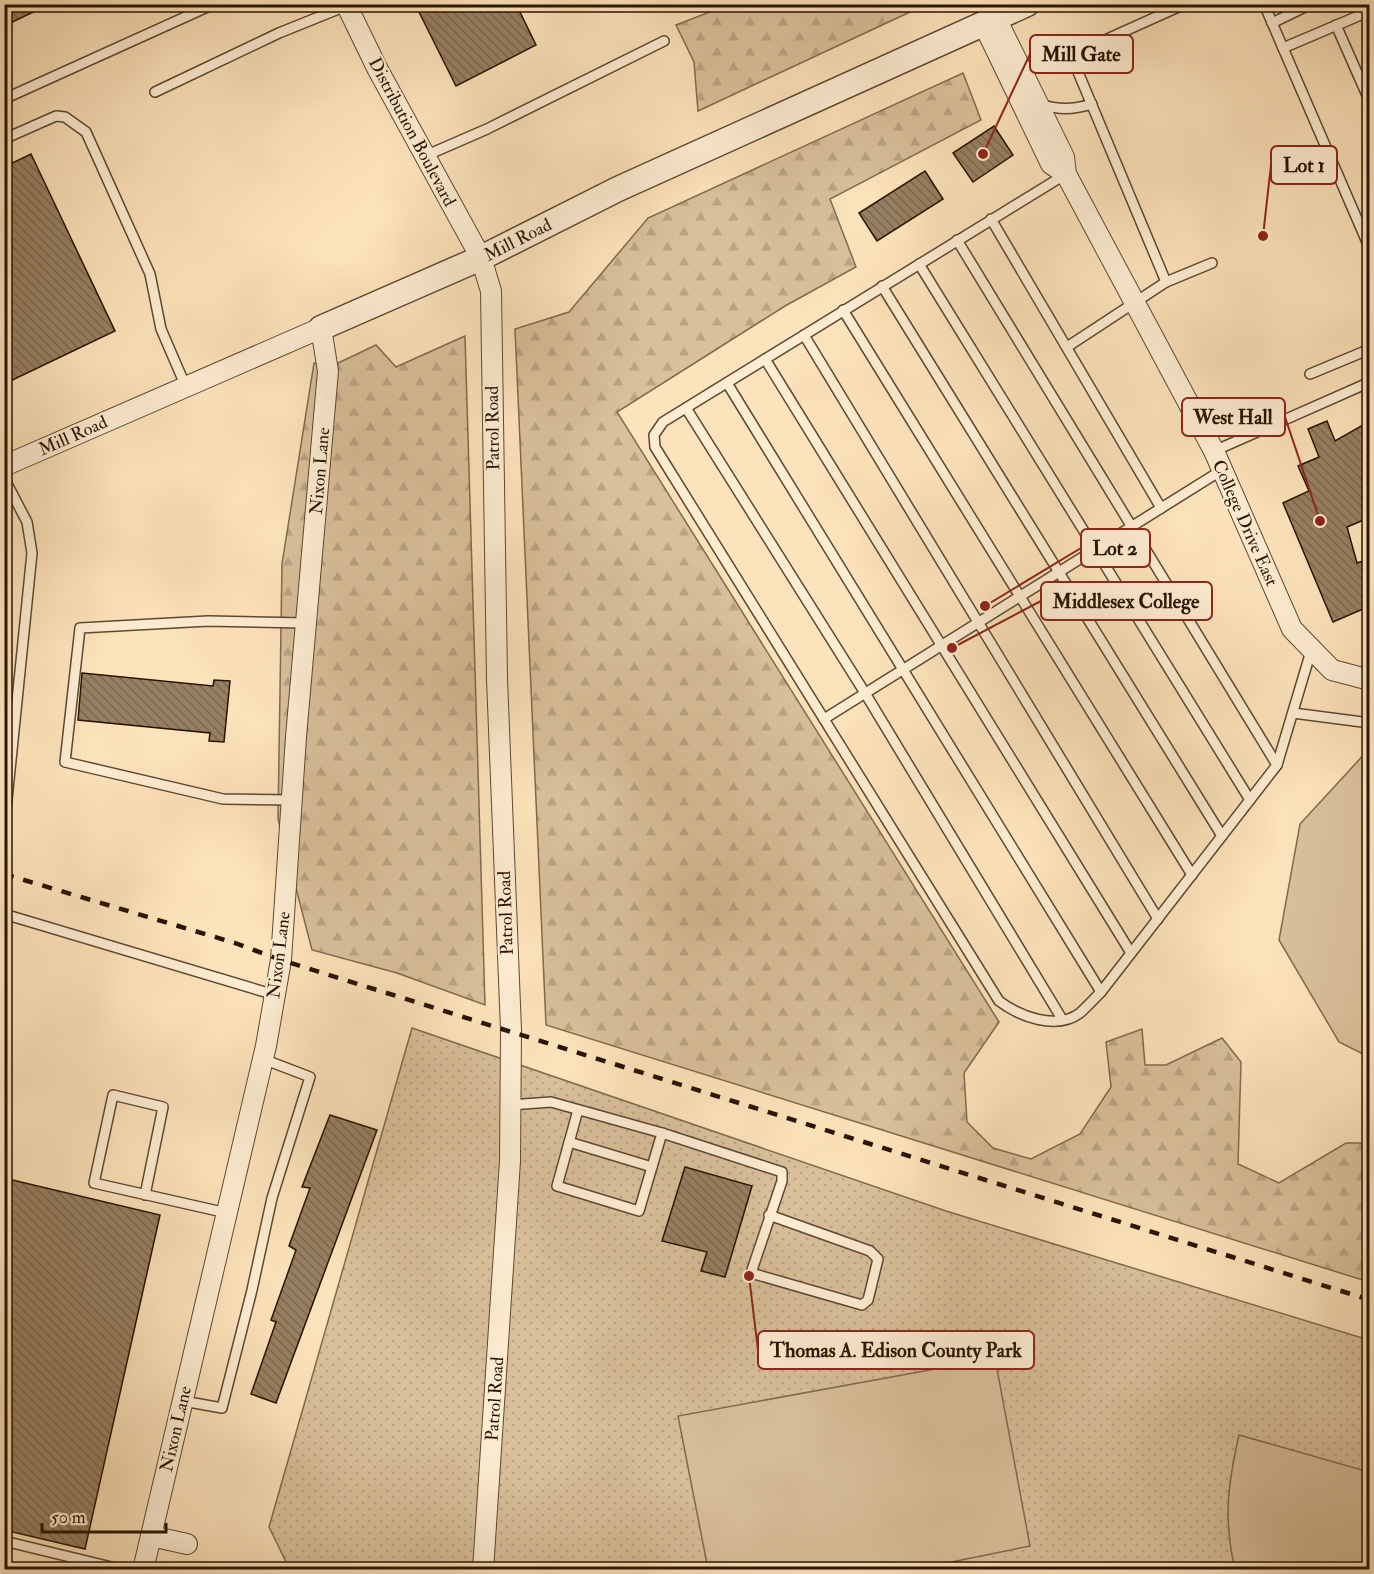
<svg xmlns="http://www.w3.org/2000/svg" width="1374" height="1574" font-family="'IM FELL Double Pica',serif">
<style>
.forest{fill:url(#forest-firs);stroke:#806a4e;stroke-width:1.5}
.park{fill:url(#park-dots);stroke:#806a4e;stroke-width:1.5}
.pitch{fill:#d9c09b;stroke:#806a4e;stroke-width:1.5}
.building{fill:url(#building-back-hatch);stroke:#281401;stroke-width:1.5}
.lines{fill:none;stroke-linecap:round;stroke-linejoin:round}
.service-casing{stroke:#5d4830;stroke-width:12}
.minor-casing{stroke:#5d4830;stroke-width:22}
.tertiary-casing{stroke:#5d4830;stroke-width:27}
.service{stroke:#feedd3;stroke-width:9}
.minor{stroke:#feedd3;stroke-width:20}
.tertiary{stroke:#feedd3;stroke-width:24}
.rail{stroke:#281401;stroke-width:4.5;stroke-dasharray:10 10;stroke-linecap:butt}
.labels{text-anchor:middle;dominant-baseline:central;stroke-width:4.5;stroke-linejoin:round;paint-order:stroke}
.street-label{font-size:18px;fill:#281401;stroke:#feedd3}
.leader{fill:none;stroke:#8f2418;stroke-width:2}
.callout-dot{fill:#8f2418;stroke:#feedd3;stroke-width:2}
.callout{fill:#feedd3;stroke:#8f2418;stroke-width:2}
.callout-label{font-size:20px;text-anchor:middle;font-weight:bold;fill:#281401}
</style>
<defs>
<pattern id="forest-firs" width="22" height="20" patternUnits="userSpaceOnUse" patternTransform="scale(1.5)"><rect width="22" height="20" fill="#d9c09b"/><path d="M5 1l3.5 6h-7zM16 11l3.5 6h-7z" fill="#baa484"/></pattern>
<pattern id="park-dots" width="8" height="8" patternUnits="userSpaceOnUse" patternTransform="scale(1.5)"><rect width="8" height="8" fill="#d9c09b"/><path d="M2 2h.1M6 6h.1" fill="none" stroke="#baa484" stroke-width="1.8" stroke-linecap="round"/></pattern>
<pattern id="building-back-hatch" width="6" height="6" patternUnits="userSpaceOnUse" patternTransform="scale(1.5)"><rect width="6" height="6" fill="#978062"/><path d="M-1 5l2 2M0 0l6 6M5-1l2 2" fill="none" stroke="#7b684e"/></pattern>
</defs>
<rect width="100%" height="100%" fill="#fde3bb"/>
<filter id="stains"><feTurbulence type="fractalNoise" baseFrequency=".00333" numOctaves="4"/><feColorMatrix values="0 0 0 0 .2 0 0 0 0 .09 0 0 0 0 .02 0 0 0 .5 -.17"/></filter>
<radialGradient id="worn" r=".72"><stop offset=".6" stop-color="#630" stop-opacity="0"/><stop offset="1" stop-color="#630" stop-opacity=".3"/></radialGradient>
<g class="forest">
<path d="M728 5V4L925 5 698 111 694 62 676 25Z"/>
<path d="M963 73 981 120 830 199 856 267 785 306 617 412 999 1022 964 1073 967 1122 993 1148 1031 1159 1080 1134 1111 1087 1106 1042 1142 1029 1145 1065H1166L1222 1038 1241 1062 1238 1164 1279 1183 1346 1143H1369V1282L546 1025 515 329 569 312 648 218Z"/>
<path d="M465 336 485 1005 397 973 312 950 278 819 282 564 314 363 334 365 376 345 396 367Z"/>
</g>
<path class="park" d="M412 1028 946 1211 1369 1340V1569L290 1570 269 1527Z"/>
<g class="pitch">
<path d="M1369 749V1057L1339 1042 1279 940 1300 824Z"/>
<path d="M995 1358 1030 1546 917 1569H708L678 1416Z"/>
<path d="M1239 1435 1369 1472V1569H1235C1223 1519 1228 1484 1239 1435Z"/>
</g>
<g class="building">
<path d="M4 4H50L4 26Z"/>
<path d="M415 4H516L536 45 456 86Z"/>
<path d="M994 126 1013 155 973 182 953 153Z"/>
<path d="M31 154 115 331 4 384V167Z"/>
<path d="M925 171 943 199 877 241 859 213Z"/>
<path d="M1327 421 1335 441 1370 421V512L1364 514 1366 519 1347 527 1357 563 1366 560 1370 568V578L1365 580 1370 590V606L1333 622 1283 503 1309 491 1298 466 1319 457 1308 429Z"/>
<path d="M82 673 213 686 214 680 230 681 224 742 209 741 210 733 78 720Z"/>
<path d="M330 1115 377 1130 276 1403 251 1394 276 1322 271 1320 296 1250 289 1246 310 1188 302 1187Z"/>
<path d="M685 1167 752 1186 725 1277 701 1271 707 1252 662 1241Z"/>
<path d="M4 1178 160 1215 85 1549 4 1530Z"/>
</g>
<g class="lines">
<defs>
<g id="service">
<path d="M1264 4 1370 249"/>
<path d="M1272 23 1311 4"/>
<path d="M1336 25 1370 102"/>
<path d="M1283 48 1370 11"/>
<path d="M155 92 279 33 346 6"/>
<path d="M4 99 214 4"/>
<path d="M1039 104C1059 110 1072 110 1092 104"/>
<path d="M4 139 56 116 65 117 86 132 150 274 161 329 186 387"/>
<path d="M425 156 487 129 664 41"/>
<path d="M1066 174 663 422 654 435 655 447 999 1001C1019 1016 1056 1031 1080 1013 1087 1007 1094 999 1101 992L1277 765 1311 651"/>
<path d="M991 219 1161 508"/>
<path d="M957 240 1277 765"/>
<path d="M919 264 1250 800"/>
<path d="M1166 282 1073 60 1076 53 1185 4"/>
<path d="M882 286 1222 836"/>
<path d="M843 310 1192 875"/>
<path d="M804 335 1158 919"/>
<path d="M1067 347 1166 282 1212 263"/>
<path d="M765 359 1131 953"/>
<path d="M1310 374 1370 349"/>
<path d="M727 383 1101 992"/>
<path d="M686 408 865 693 1062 1019"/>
<path d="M1214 451 1370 382"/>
<path d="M4 478 27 522 32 553 4 829"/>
<path d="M1293 713 1370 723"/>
<path d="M824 719 1222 470"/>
<path d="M291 800 223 799 65 762 80 628 208 621 306 623"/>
<path d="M4 914 275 995"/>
<path d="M510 1105 551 1102 662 1133 639 1211 557 1186 578 1110"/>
<path d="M662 1133 782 1172V1181L751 1273 862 1305 868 1300 878 1259 870 1251 769 1215"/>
<path d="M569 1142 652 1167"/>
<path d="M145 1195 163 1107 113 1095 94 1183 227 1213"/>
<path d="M183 1401 222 1408 252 1290 272 1198 310 1077 263 1059"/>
<path d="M4 1541 124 1570"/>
</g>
<g id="minor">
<path d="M346 4 377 68 481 258 491 291 497 679 511 1030 510 1161 483 1570"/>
<path d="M989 4 1064 157 1066 174 1214 451 1292 629 1332 670 1370 680"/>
<path d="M983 23 1051 164 1066 174"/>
<path d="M4 466 321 328 328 371 296 737 281 960 266 1046 143 1570"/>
<path d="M151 1536 187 1544"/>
</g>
<path id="tertiary" d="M321 328 481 258 618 189 1027 4"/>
</defs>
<use href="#service" class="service-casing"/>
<use href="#minor" class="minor-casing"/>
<use href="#tertiary" class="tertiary-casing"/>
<use href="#service" class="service"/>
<use href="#minor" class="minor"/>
<use href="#tertiary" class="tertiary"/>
<path class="rail" d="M4 874 235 943 281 960 1370 1300"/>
</g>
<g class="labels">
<g class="street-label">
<text transform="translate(412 132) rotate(62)">Distribution Boulevard</text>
<text transform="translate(518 240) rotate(-27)">Mill Road</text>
<text transform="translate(493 428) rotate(-91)">Patrol Road</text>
<text transform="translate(73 436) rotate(-24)">Mill Road</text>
<text transform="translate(320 471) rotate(-85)">Nixon Lane</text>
<text transform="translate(1245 523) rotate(66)">College Drive East</text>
<text transform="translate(506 913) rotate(-92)">Patrol Road</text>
<text transform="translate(279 955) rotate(-83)">Nixon Lane</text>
<text transform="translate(495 1399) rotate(-86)">Patrol Road</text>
<text transform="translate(176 1429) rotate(-77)">Nixon Lane</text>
</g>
</g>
<path class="leader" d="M983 154L1030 54M1263 236L1271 165M1320 521L1285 417M985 606L1081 548M952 648L1041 601M749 1276L758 1350"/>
<g class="callout-dot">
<circle cx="983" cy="154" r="6"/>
<circle cx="1263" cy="236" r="6"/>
<circle cx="1320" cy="521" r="6"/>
<circle cx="985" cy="606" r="6"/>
<circle cx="952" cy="648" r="6"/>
<circle cx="749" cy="1276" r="6"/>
</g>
<g class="callout">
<rect x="1030" y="35" width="103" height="38" rx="6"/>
<rect x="1271" y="146" width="66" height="38" rx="6"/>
<rect x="1182" y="398" width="103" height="38" rx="6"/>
<rect x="1081" y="529" width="69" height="38" rx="6"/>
<rect x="1041" y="582" width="171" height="38" rx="6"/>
<rect x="758" y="1331" width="276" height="38" rx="6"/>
</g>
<g class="callout-label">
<text x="1081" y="61">Mill Gate</text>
<text x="1304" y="172">Lot 1</text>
<text x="1233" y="424">West Hall</text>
<text x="1115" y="555">Lot 2</text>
<text x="1126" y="608">Middlesex College</text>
<text x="896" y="1357">Thomas A. Edison County Park</text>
</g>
<rect width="1374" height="1574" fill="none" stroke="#fde3bb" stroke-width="24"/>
<rect x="6" y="6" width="1362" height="1562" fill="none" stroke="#281401" stroke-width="3"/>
<rect x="12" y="12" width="1350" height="1550" fill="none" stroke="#281401" stroke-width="1.5"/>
<path d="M42 1523v9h124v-9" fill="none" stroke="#281401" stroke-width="3"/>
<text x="51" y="1523" font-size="18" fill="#281401" stroke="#feedd3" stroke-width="4.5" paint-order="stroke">50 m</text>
<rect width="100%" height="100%" filter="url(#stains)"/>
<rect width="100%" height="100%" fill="url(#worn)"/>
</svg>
